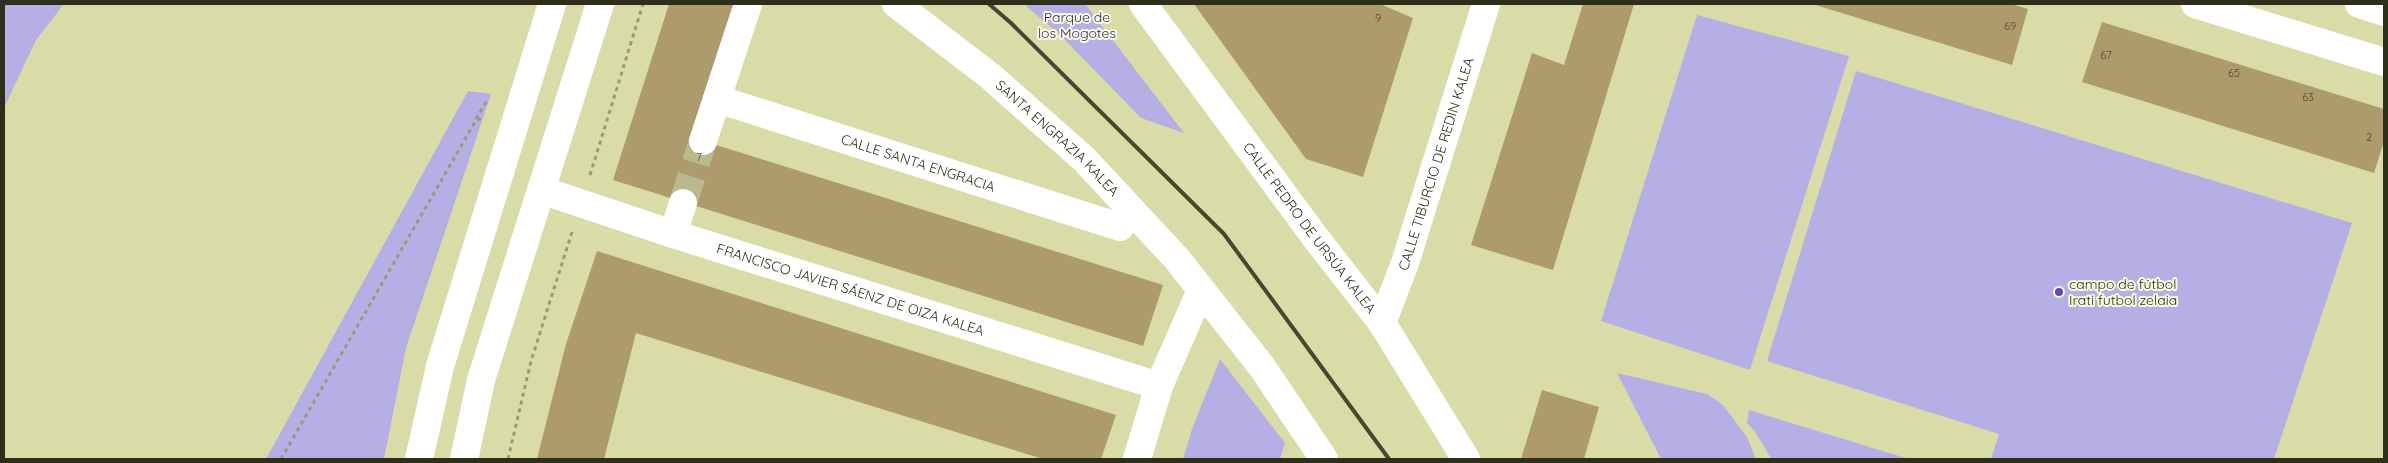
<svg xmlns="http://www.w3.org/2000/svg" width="2388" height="463" font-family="Quicksand,sans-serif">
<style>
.green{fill:#b5afe6}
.building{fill:#ae9b6b}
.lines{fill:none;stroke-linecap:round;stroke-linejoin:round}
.street-tunnel{stroke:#b8b98c;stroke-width:28;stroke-dasharray:28 14;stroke-linecap:butt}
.path{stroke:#999b73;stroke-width:3;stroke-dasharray:4 4;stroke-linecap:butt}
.street{stroke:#fff;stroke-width:28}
.secondary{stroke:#fff;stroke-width:28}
.rail{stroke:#47482f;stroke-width:4}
.poi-dot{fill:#6344bd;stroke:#fafbe1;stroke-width:2}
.labels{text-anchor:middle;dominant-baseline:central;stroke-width:4;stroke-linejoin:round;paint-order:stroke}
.number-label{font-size:11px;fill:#4e4a2e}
.park-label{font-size:14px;fill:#382372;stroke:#fafbe1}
.street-label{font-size:14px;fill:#2e2f1a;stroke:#fafbe1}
.poi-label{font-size:14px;fill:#2e2f1a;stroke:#fafbe1;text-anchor:start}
</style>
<rect width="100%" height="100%" fill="#dadca8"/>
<g class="green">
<path d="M4 4H64L36 40 4 108Z"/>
<path d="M1024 4H1085L1184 133 1141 118 1062 37Z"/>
<path d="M1697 15 1849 56 1750 370 1601 321Z"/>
<path d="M1856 71 2352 223 2274 459H1991L1999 434 1767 361Z"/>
<path d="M468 91 491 94 406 348 384 459H266Z"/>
<path d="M1220 359 1285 443 1280 459H1183L1192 429Z"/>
<path d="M1617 373 1707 394 1723 405 1747 437 1756 459H1661Z"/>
<path d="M1749 410 1909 459H1771L1756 433 1747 423Z"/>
</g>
<g class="building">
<path d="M669 4H736L694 138 1163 285 1143 346 613 180Z"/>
<path d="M1194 4H1380L1413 18 1363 177 1306 159Z"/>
<path d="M1583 4H1634L1553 270 1471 245 1532 53 1564 65Z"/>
<path d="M1812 4H2011L2028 9 2012 65Z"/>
<path d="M2102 22 2384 109V141L2374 173 2082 82Z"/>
<path d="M597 251 1116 415 1101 459H1043L636 333 604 459H537L566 344Z"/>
<path d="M1542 390 1599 407 1584 459H1521Z"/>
</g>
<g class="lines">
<path class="street-tunnel" d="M683 203 703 141"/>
<g class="path">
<path d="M476 119 488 99"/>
<path d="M590 175 643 4"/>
<path d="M281 459 476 120 484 118"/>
<path d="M508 459 531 361 572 232"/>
</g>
<g class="street">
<path id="s1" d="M896 4 990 76 1084 159 1177 259 1262 367 1324 459"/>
<path id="s2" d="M1143 4 1315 237 1382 323 1466 459"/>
<path id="s3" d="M717 99 1120 227"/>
<path d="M703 141 748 4"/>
<path id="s4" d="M541 190 673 234 1159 386"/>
<path d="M673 234 683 203"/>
<path id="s5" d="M1382 323 1405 263 1486 4"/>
<path d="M419 459 440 366 552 4"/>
<path d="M464 459 481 380 600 4"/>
<path d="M1137 459 1159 386 1201 290"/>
</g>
<g class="secondary">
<path d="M2195 4 2384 62"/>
<path d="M2359 4 2384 12"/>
</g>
<path class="rail" d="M989 4 1011 23 1224 234 1389 459"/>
</g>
<circle class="poi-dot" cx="2059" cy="292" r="5"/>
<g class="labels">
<g class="number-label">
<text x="1378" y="18">9</text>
<text x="2010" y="26">69</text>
<text x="2106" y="55">67</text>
<text x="2234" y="73">65</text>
<text x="2308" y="97">63</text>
<text x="2369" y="137">2</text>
<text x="699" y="157">7</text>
</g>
<g class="park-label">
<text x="1077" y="17">Parque de<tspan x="1077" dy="16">los Mogotes</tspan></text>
</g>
<g class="street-label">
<text stroke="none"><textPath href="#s1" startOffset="210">SANTA ENGRAZIA KALEA</textPath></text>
<text stroke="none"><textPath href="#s3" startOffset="211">CALLE SANTA ENGRACIA</textPath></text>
<text stroke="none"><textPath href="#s5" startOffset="168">CALLE TIBURCIO DE REDIN KALEA</textPath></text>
<text stroke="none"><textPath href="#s2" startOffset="279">CALLE PEDRO DE URSÚA KALEA</textPath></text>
<text stroke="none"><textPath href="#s4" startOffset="325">FRANCISCO JAVIER SÁENZ DE OIZA KALEA</textPath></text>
</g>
<g class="poi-label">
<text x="2069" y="284">campo de fútbol<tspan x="2069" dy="16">Irati futbol zelaia</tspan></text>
</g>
</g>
<rect width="2388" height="463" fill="none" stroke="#2e2f1a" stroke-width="10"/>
</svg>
